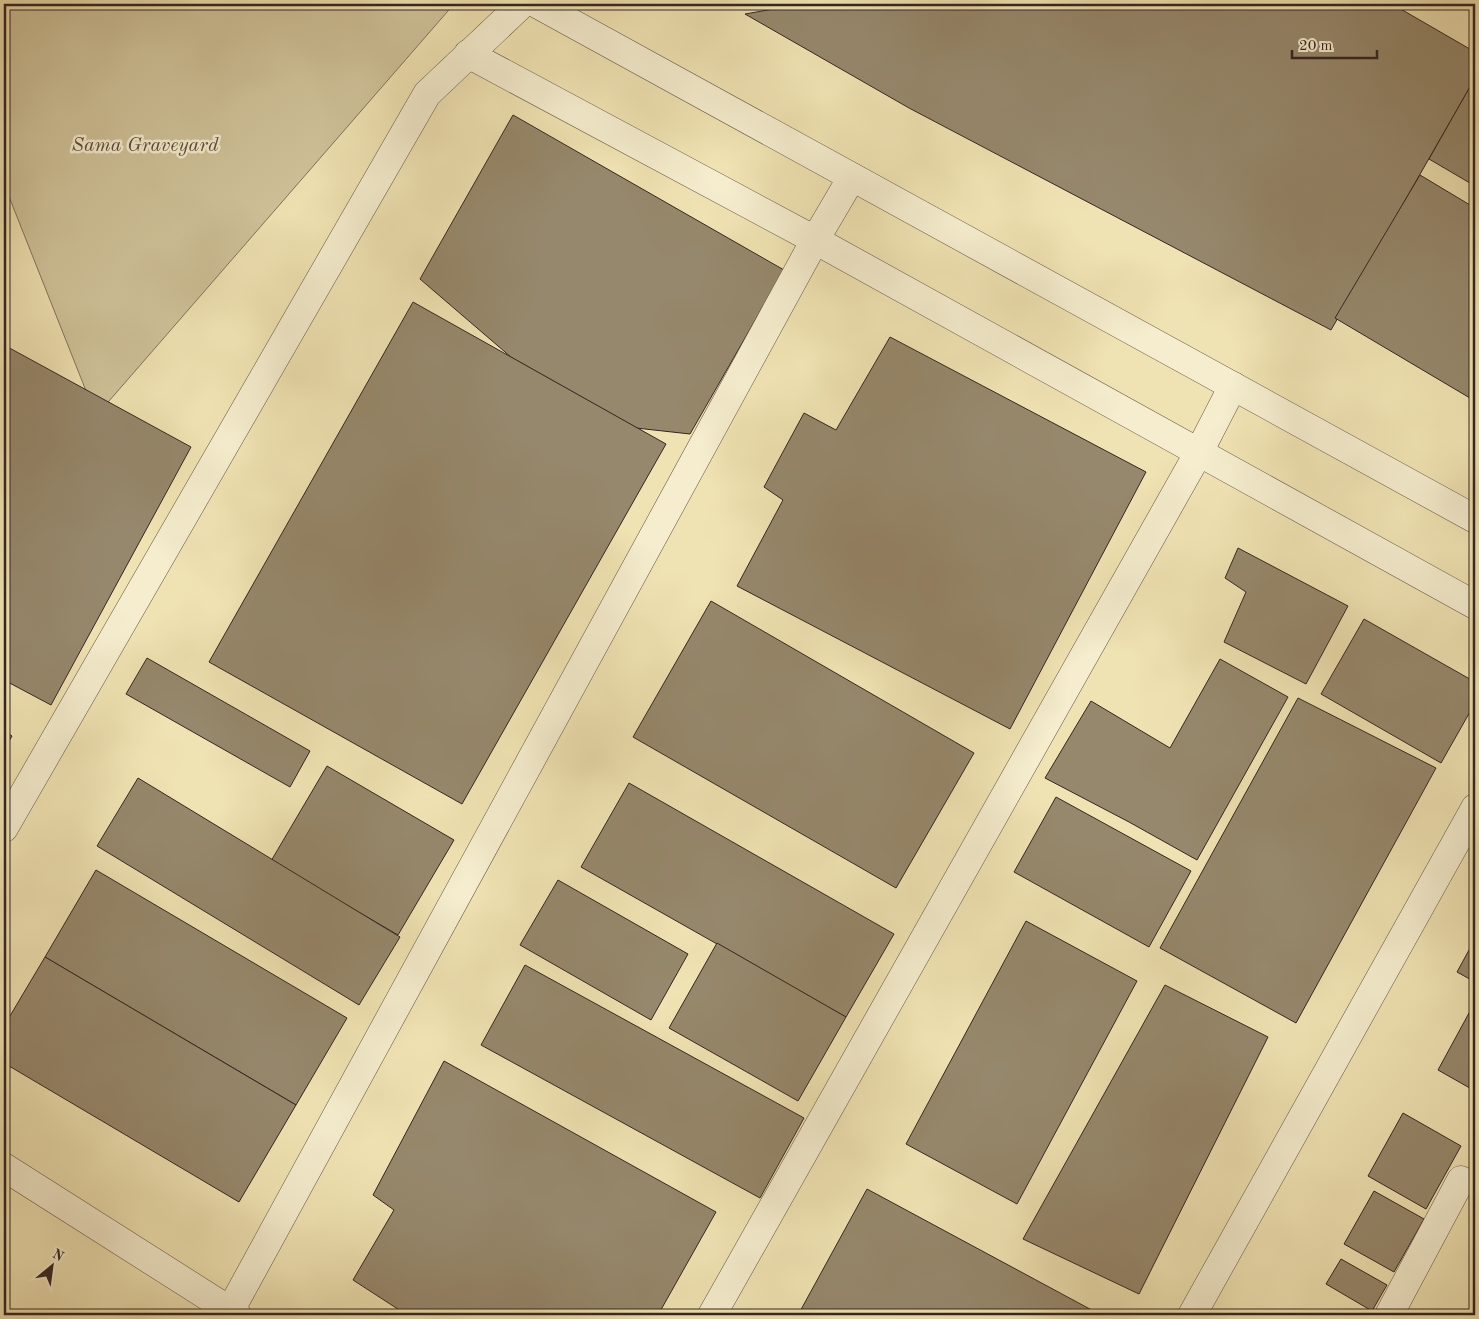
<svg xmlns="http://www.w3.org/2000/svg" width="1479" height="1319" font-family="'Old Standard TT',serif">
<style>
.green{fill:#d0c39a;stroke:#82745d}
.building{fill:#96886c;stroke:#352620}
.lines{fill:none;stroke-linecap:round;stroke-linejoin:round}
.minor-casing{stroke:#645545;stroke-width:29}
.minor{stroke:#f5edce;stroke-width:28}
.labels{text-anchor:middle;dominant-baseline:central;stroke-width:5;stroke-linejoin:round;paint-order:stroke}
.park-label{font-size:20px;font-style:italic;fill:#5c4d3e;stroke:#f5edce}
</style>
<rect width="100%" height="100%" fill="#f0e3b3"/>
<filter id="stains"><feTurbulence type="fractalNoise" baseFrequency=".004" numOctaves="4"/><feColorMatrix values="0 0 0 0 .2 0 0 0 0 .09 0 0 0 0 .02 0 0 0 .5 -.17"/></filter>
<radialGradient id="worn" r=".72"><stop offset=".6" stop-color="#630" stop-opacity="0"/><stop offset="1" stop-color="#630" stop-opacity=".3"/></radialGradient>
<path class="green" d="M4 4H454L96 416 4 184Z"/>
<g class="building">
<path d="M802 4H1392L1475 52V78L1331 330 909 108 745 14Z"/>
<path d="M1475 78V186L1429 159Z"/>
<path d="M513 115 784 270 690 434 636 428 512 358 420 279Z"/>
<path d="M1420 175 1475 208V401L1335 318Z"/>
<path d="M413 302 666 444 462 804 209 662Z"/>
<path d="M890 337 1146 472 1010 729 737 586 783 500 764 487 804 413 836 430Z"/>
<path d="M4 345 191 447 51 705 4 680Z"/>
<path d="M1238 548 1348 606 1306 684 1224 642 1246 592 1225 578Z"/>
<path d="M711 601 974 753 896 888 633 737Z"/>
<path d="M1364 619 1475 682V703L1441 763 1321 694Z"/>
<path d="M147 658 310 751 290 787 126 694Z"/>
<path d="M1220 659 1288 697 1197 860 1129 822 1045 778 1091 701 1170 748Z"/>
<path d="M1298 698 1436 768 1296 1023 1160 948Z"/>
<path d="M4 731 12 736 4 750Z"/>
<path d="M327 766 454 840 398 935 271 861Z"/>
<path d="M138 778 400 937 359 1005 97 846Z"/>
<path d="M629 783 894 934 846 1017 581 867Z"/>
<path d="M1056 797 1191 871 1149 947 1014 872Z"/>
<path d="M96 870 347 1018 296 1105 45 957Z"/>
<path d="M558 880 688 954 651 1020 520 945Z"/>
<path d="M1026 921 1137 981 1017 1204 906 1144Z"/>
<path d="M1475 939V982L1457 972Z"/>
<path d="M717 943 846 1017 798 1101 669 1028Z"/>
<path d="M45 957 296 1105 239 1202 4 1063V1026Z"/>
<path d="M525 965 804 1118 760 1198 481 1045Z"/>
<path d="M1165 985 1268 1037 1139 1294 1023 1239Z"/>
<path d="M1475 1002V1091L1438 1070Z"/>
<path d="M444 1061 716 1212 658 1315H407L353 1280 394 1210 373 1195Z"/>
<path d="M1403 1113 1461 1146 1426 1209 1368 1176Z"/>
<path d="M867 1189 1101 1315H798Z"/>
<path d="M1374 1191 1424 1219 1394 1272 1344 1244Z"/>
<path d="M1341 1259 1387 1285 1372 1311 1326 1284Z"/>
</g>
<g class="lines">
<defs>
<g id="minor">
<path d="M537 4 1475 519"/>
<path d="M468 54 815 240 1475 605"/>
<path d="M4 828 427 94 522 4"/>
<path d="M4 1167 237 1315"/>
<path d="M230 1311 815 240 852 177"/>
<path d="M712 1315 1199 452 1233 386"/>
<path d="M1192 1315 1475 808"/>
<path d="M1389 1315 1461 1180"/>
</g>
</defs>
<use href="#minor" class="minor-casing"/>
<use href="#minor" class="minor"/>
</g>
<g class="labels">
<g class="park-label">
<text x="145" y="146">Sama Graveyard</text>
</g>
</g>
<rect width="1479" height="1319" fill="none" stroke="#f0e3b3" stroke-width="20"/>
<rect x="5" y="5" width="1469" height="1309" fill="none" stroke="#352620" stroke-width="2.5"/>
<rect x="10" y="10" width="1459" height="1299" fill="none" stroke="#352620"/>
<g transform="translate(52 1266) rotate(29)" stroke="#f5edce" stroke-width="4" paint-order="stroke">
<path d="M0-4L9 19L0 12L-9 19Z" fill="#352620"/>
<text y="-8" font-size="14" font-weight="bold" text-anchor="middle" fill="#352620">N</text>
</g>
<path d="M1292 50v8h85v-8" fill="none" stroke="#352620" stroke-width="2.5"/>
<text x="1299" y="50" font-size="15" fill="#352620" stroke="#f5edce" stroke-width="4" paint-order="stroke">20 m</text>
<rect width="100%" height="100%" filter="url(#stains)"/>
<rect width="100%" height="100%" fill="url(#worn)"/>
</svg>
